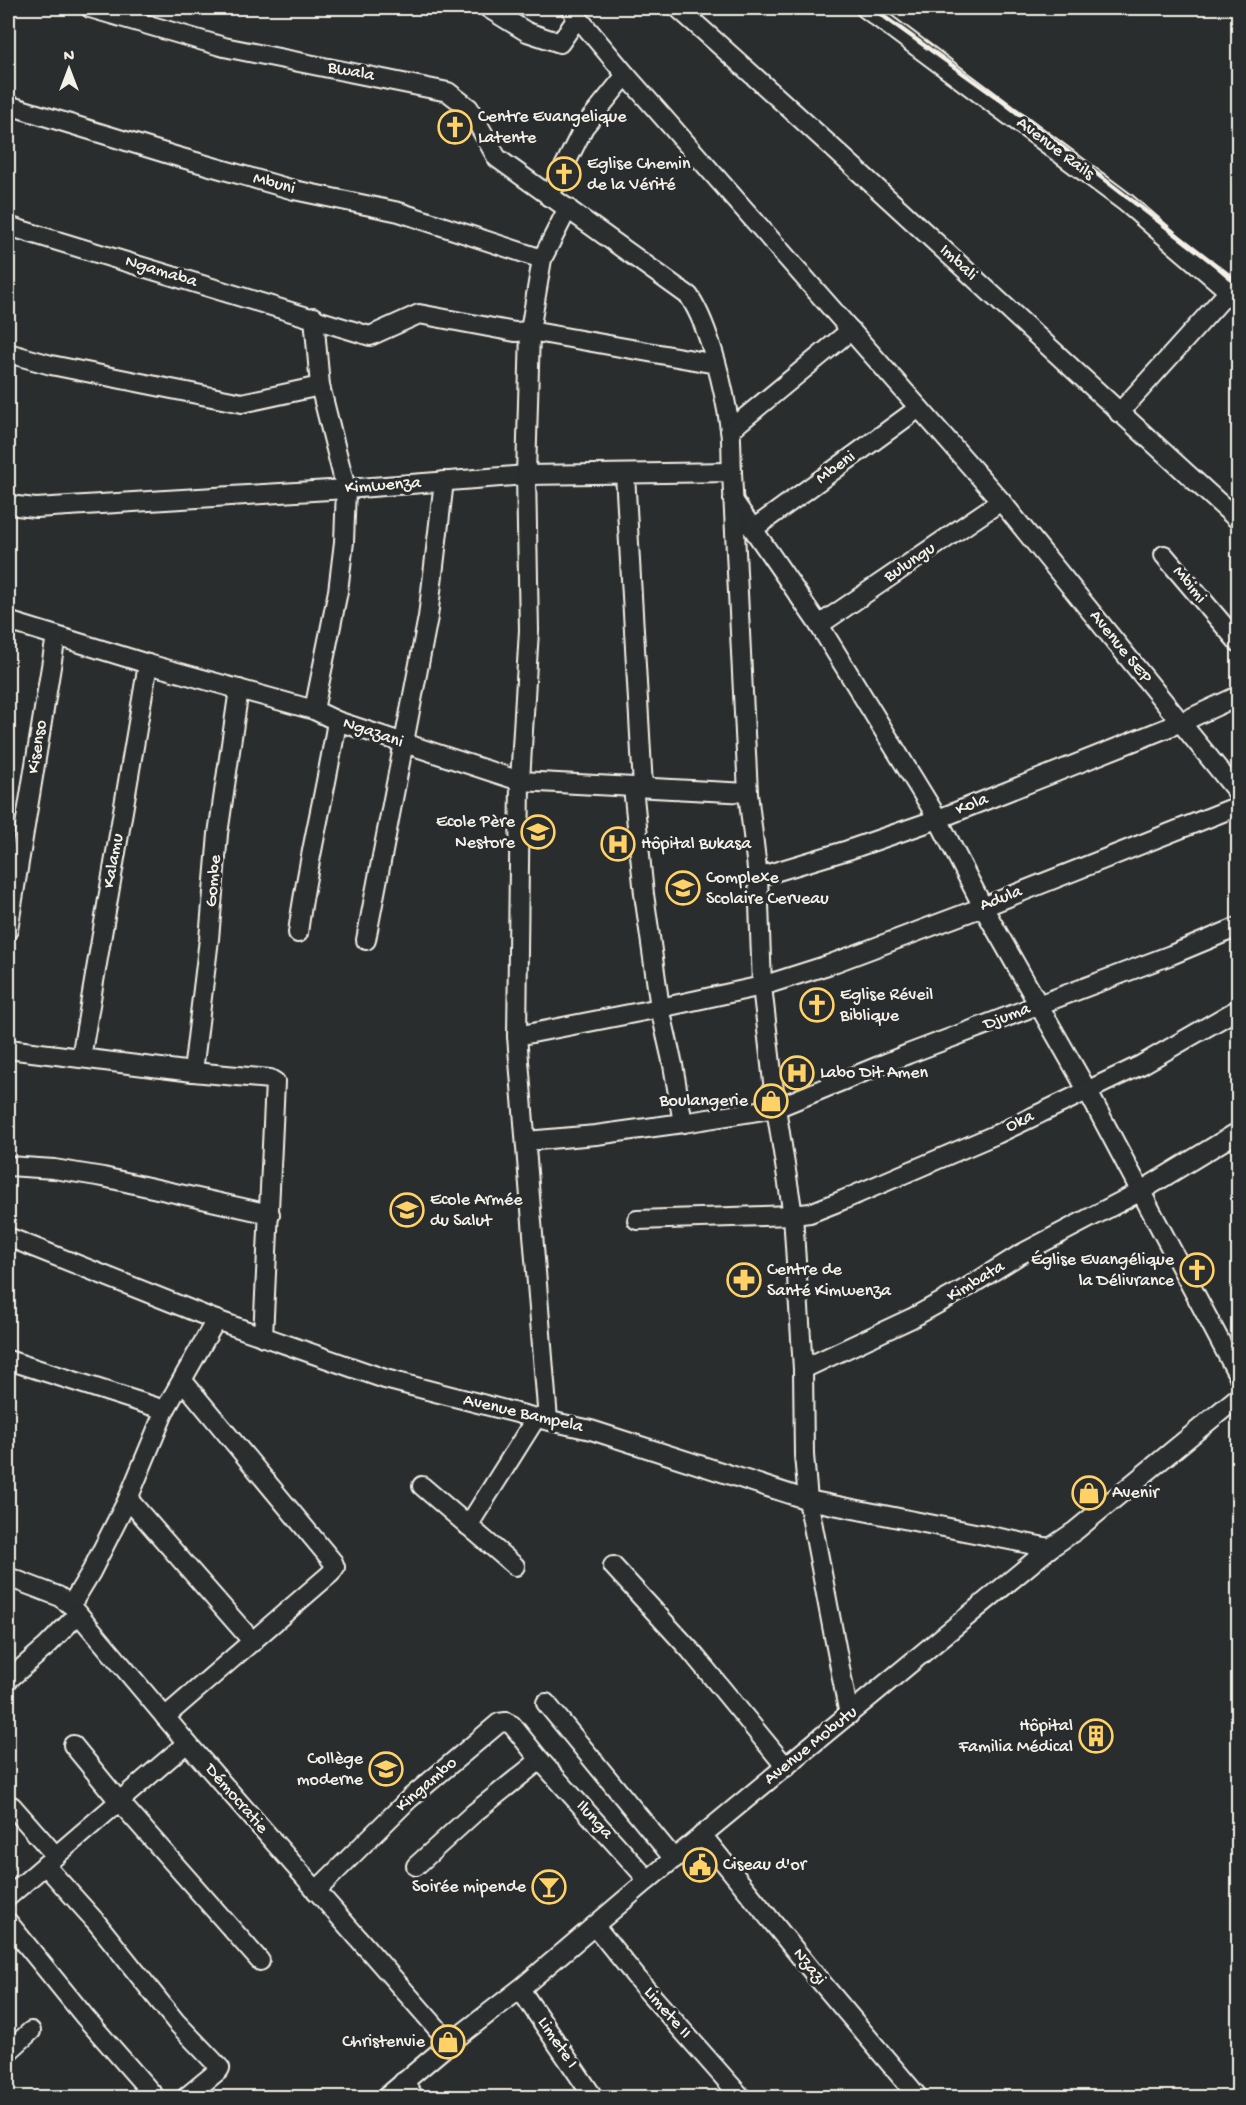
<svg xmlns="http://www.w3.org/2000/svg" width="1246" height="2105" font-family="'Gochi Hand',sans-serif">
<style>
.lines{fill:none;stroke-linecap:round;stroke-linejoin:round}
.minor-casing{stroke:#f4f1e8;stroke-width:22}
.minor{stroke:#2a2d2e;stroke-width:18}
.rail{stroke:#f4f1e8;stroke-width:4.5}
.labels{text-anchor:middle;dominant-baseline:central;stroke-width:6;stroke-linejoin:round;paint-order:stroke}
.street-label{font-size:18px;fill:#f4f1e8;stroke:#2a2d2e}
.poi-label{font-size:18px;fill:#f4f1e8;stroke:#2a2d2e;text-anchor:start}
</style>
<rect width="100%" height="100%" fill="#2a2d2e"/>
<filter id="ink" filterUnits="userSpaceOnUse"><feTurbulence type="fractalNoise" baseFrequency=".0167" numOctaves="2"/><feDisplacementMap in="SourceGraphic" scale="12" xChannelSelector="R" yChannelSelector="G"/><feConvolveMatrix kernelMatrix="1 2 1 2 8 2 1 2 1" color-interpolation-filters="sRGB"/></filter>
<g filter="url(#ink)">
<g class="lines">
<defs>
<g id="minor">
<path d="M90 8 224 47 448 92 469 108 497 158 689 296C710 327 725 392 730 429 732 443 731 458 732 472"/>
<path d="M488 8 527 32 560 43 578 17"/>
<path d="M570 8 626 75 1001 501 1238 793"/>
<path d="M678 8C867 176 1050 350 1238 520"/>
<path d="M865 8 1125 202 1238 299"/>
<path d="M8 105 175 156 294 190 399 212 542 259"/>
<path d="M549 197 584 127 626 75"/>
<path d="M8 226 370 336 419 314 515 332 530 331 716 364"/>
<path d="M314 317 320 386 346 489 344 542 338 591 314 710"/>
<path d="M8 353 51 365 242 403 320 386"/>
<path d="M1119 413 1229 291"/>
<path d="M730 430 851 330"/>
<path d="M625 474 643 787"/>
<path d="M733 500 819 625 938 819 983 907 1087 1090 1238 1375"/>
<path d="M8 505 36 508 346 489 526 475 732 472 748 793 758 877 762 986 776 1108 793 1215 803 1369 804 1455 808 1500 849 1715"/>
<path d="M753 529 919 408"/>
<path d="M1164 555 1238 642"/>
<path d="M8 621 148 664 314 710 337 721 520 781 748 793"/>
<path d="M819 625 1001 501"/>
<path d="M633 787 644 894 660 1008 673 1065 683 1123"/>
<path d="M758 877 848 850 938 819 1182 722 1238 696"/>
<path d="M8 930 56 636"/>
<path d="M298 933C307 862 326 792 337 721"/>
<path d="M366 940 428 617 444 481"/>
<path d="M517 1036 660 1008 762 986 828 965 983 907 1238 806"/>
<path d="M8 1049 193 1072 270 1079 275 1082 263 1337"/>
<path d="M81 1058 148 664"/>
<path d="M193 1072 209 939 218 834 239 689"/>
<path d="M526 1141 596 1135 683 1123 776 1108 908 1054 1171 955 1238 927"/>
<path d="M8 1166 54 1169 103 1177 270 1214"/>
<path d="M637 1220 793 1215 810 1213 843 1200 997 1134 1141 1065 1238 1009"/>
<path d="M8 1237 216 1320 385 1379 536 1418 591 1430 808 1500 1050 1548"/>
<path d="M8 1360 165 1410"/>
<path d="M803 1369 912 1318 968 1287 1019 1255 1141 1191 1238 1132"/>
<path d="M548 1420 517 1036 520 781 529 630 526 475 530 331 542 259 568 208"/>
<path d="M422 1486 515 1566"/>
<path d="M128 1499 253 1642"/>
<path d="M468 1526 536 1418"/>
<path d="M613 1566 690 1650 786 1767"/>
<path d="M8 1577 58 1596 71 1605 187 1743 450 2043"/>
<path d="M71 1605 91 1572 128 1499 165 1410 216 1320"/>
<path d="M8 1680 47 1646 78 1614"/>
<path d="M546 1703 674 1859"/>
<path d="M165 1717 330 1574 335 1567 333 1562 183 1381"/>
<path d="M73 1745 118 1800 260 1961"/>
<path d="M12 1806 55 1855"/>
<path d="M702 1835 816 1976 919 2098"/>
<path d="M45 1865 97 1923 176 2022 220 2068 219 2070 185 2098"/>
<path d="M416 1866 474 1813 540 1760"/>
<path d="M316 1891 409 1799 499 1723 506 1722 512 1725 540 1760 648 1880"/>
<path d="M8 1897 187 1743"/>
<path d="M8 1922 85 2017 156 2098"/>
<path d="M595 1926 645 1988 742 2098"/>
<path d="M520 1989 594 2098"/>
<path d="M8 2052 31 2031"/>
<path d="M403 2082 415 2098"/>
<path d="M385 2098 450 2043 520 1989 648 1880 1050 1548 1075 1531 1238 1397"/>
</g>
</defs>
<use href="#minor" class="minor-casing"/>
<use href="#minor" class="minor"/>
<path class="rail" d="M872 8 1002 101 1238 282"/>
</g>
</g>
<defs>
<symbol id="church-ring" viewBox="-11 -11 22 22"><circle r="9.5" fill="#2a2d2e" stroke="#ffd166" stroke-width="1.5"/><path d="M-1.2-6h2.4v3.5h3.3v2.4h-3.3V6h-2.4V-.1h-3.3v-2.4h3.3Z" fill="#ffd166"/></symbol>
<symbol id="school-ring" viewBox="-11 -11 22 22"><circle r="9.5" fill="#2a2d2e" stroke="#ffd166" stroke-width="1.5"/><path d="M0-5L7-2L0 1L-7-2ZM-4 1L0 2.5L4 1V4Q0 6-4 4Z" fill="#ffd166"/></symbol>
<symbol id="hospital-ring" viewBox="-11 -11 22 22"><circle r="9.5" fill="#2a2d2e" stroke="#ffd166" stroke-width="1.5"/><path d="M-5-5h3v3.5h4V-5h3V5h-3V1.5h-4V5h-3Z" fill="#ffd166"/></symbol>
<symbol id="shop-ring" viewBox="-11 -11 22 22"><circle r="9.5" fill="#2a2d2e" stroke="#ffd166" stroke-width="1.5"/><path d="M-5-2.5h2.3a2.7 3.5 0 0 1 5.4 0H5L5.5 6h-11ZM-1.5-2.5h3a1.5 2.3 0 0 0-3 0Z" fill="#ffd166"/></symbol>
<symbol id="pharmacy-ring" viewBox="-11 -11 22 22"><circle r="9.5" fill="#2a2d2e" stroke="#ffd166" stroke-width="1.5"/><path d="M-2-6h4v4h4v4h-4v4h-4v-4h-4v-4h4Z" fill="#ffd166"/></symbol>
<symbol id="building-ring" viewBox="-11 -11 22 22"><circle r="9.5" fill="#2a2d2e" stroke="#ffd166" stroke-width="1.5"/><path d="M-4-6H4V6H1V3H-1V6H-4ZM-2.5-4.3h1.7v1.8h-1.7ZM.8-4.3h1.7v1.8H.8ZM-2.5-1h1.7V.8h-1.7ZM.8-1h1.7V.8H.8Z" fill="#ffd166"/></symbol>
<symbol id="civic-ring" viewBox="-11 -11 22 22"><circle r="9.5" fill="#2a2d2e" stroke="#ffd166" stroke-width="1.5"/><path d="M-.6-6.5H3V-4.5H.6V-3L4-1V1h2V6H-6V1h2V-1L-.6-3ZM-1.2 2.5V6h2.4V2.5Z" fill="#ffd166"/></symbol>
<symbol id="bar-ring" viewBox="-11 -11 22 22"><circle r="9.5" fill="#2a2d2e" stroke="#ffd166" stroke-width="1.5"/><path d="M-6-5H6L.8 .8V4.5H3.5V6h-7V4.5H-.8V.8Z" fill="#ffd166"/></symbol>
</defs>
<g fill-rule="evenodd">
<use href="#church-ring" x="436" y="108" width="38" height="38"/>
<use href="#church-ring" x="545" y="155" width="38" height="38"/>
<use href="#school-ring" x="519" y="813" width="38" height="38"/>
<use href="#hospital-ring" x="599" y="825" width="38" height="38"/>
<use href="#school-ring" x="664" y="869" width="38" height="38"/>
<use href="#church-ring" x="798" y="986" width="38" height="38"/>
<use href="#hospital-ring" x="778" y="1054" width="38" height="38"/>
<use href="#shop-ring" x="752" y="1082" width="38" height="38"/>
<use href="#school-ring" x="388" y="1191" width="38" height="38"/>
<use href="#church-ring" x="1178" y="1251" width="38" height="38"/>
<use href="#pharmacy-ring" x="725" y="1261" width="38" height="38"/>
<use href="#shop-ring" x="1070" y="1474" width="38" height="38"/>
<use href="#building-ring" x="1077" y="1717" width="38" height="38"/>
<use href="#school-ring" x="367" y="1750" width="38" height="38"/>
<use href="#civic-ring" x="681" y="1846" width="38" height="38"/>
<use href="#bar-ring" x="530" y="1868" width="38" height="38"/>
<use href="#shop-ring" x="429" y="2023" width="38" height="38"/>
</g>
<g class="labels">
<g class="street-label">
<text transform="translate(351 72) rotate(11)">Bwala</text>
<text transform="translate(1055 149) rotate(37)">Avenue Rails</text>
<text transform="translate(274 184) rotate(15)">Mbuni</text>
<text transform="translate(958 263) rotate(43)">Imbali</text>
<text transform="translate(161 272) rotate(17)">Ngamaba</text>
<text transform="translate(836 468) rotate(-36)">Mbeni</text>
<text transform="translate(383 486) rotate(-4)">Kimwenza</text>
<text transform="translate(910 563) rotate(-34)">Bulungu</text>
<text transform="translate(1189 585) rotate(50)">Mbimi</text>
<text transform="translate(1120 647) rotate(51)">Avenue SEP</text>
<text transform="translate(373 733) rotate(19)">Ngazani</text>
<text transform="translate(38 747) rotate(-81)">Kisenso</text>
<text transform="translate(972 805) rotate(-22)">Kola</text>
<text transform="translate(114 861) rotate(-80)">Kalamu</text>
<text transform="translate(214 881) rotate(-85)">Gombe</text>
<text transform="translate(1001 899) rotate(-21)">Adula</text>
<text transform="translate(1007 1017) rotate(-21)">Djuma</text>
<text transform="translate(1020 1122) rotate(-26)">Oka</text>
<text transform="translate(976 1282) rotate(-31)">Kimbata</text>
<text transform="translate(523 1414) rotate(13)">Avenue Bampela</text>
<text transform="translate(811 1746) rotate(-39)">Avenue Mobutu</text>
<text transform="translate(427 1785) rotate(-41)">Kingambo</text>
<text transform="translate(236 1799) rotate(49)">Démocratie</text>
<text transform="translate(594 1820) rotate(48)">Ilunga</text>
<text transform="translate(809 1967) rotate(51)">Nzazi</text>
<text transform="translate(667 2013) rotate(49)">Limete II</text>
<text transform="translate(557 2043) rotate(56)">Limete I</text>
</g>
<g class="poi-label">
<text x="478" y="117">Centre Evangelique<tspan x="478" dy="21">Latente</tspan></text>
<text x="587" y="164">Eglise Chemin<tspan x="587" dy="21">de la Vérité</tspan></text>
<text x="515" y="822" text-anchor="end">Ecole Père<tspan x="515" dy="21">Nestore</tspan></text>
<text x="641" y="844">Hôpital Bukasa</text>
<text x="706" y="878">Complexe<tspan x="706" dy="21">Scolaire Cerveau</tspan></text>
<text x="840" y="995">Eglise Réveil<tspan x="840" dy="21">Biblique</tspan></text>
<text x="820" y="1073">Labo Dit Amen</text>
<text x="748" y="1101" text-anchor="end">Boulangerie</text>
<text x="430" y="1200">Ecole Armée<tspan x="430" dy="21">du Salut</tspan></text>
<text x="1174" y="1260" text-anchor="end">Église Evangélique<tspan x="1174" dy="21">la Délivrance</tspan></text>
<text x="767" y="1270">Centre de<tspan x="767" dy="21">Santé Kimwenza</tspan></text>
<text x="1112" y="1493">Avenir</text>
<text x="1073" y="1726" text-anchor="end">Hôpital<tspan x="1073" dy="21">Familia Médical</tspan></text>
<text x="363" y="1759" text-anchor="end">Collège<tspan x="363" dy="21">moderne</tspan></text>
<text x="723" y="1865">Ciseau d'or</text>
<text x="526" y="1887" text-anchor="end">Soirée mipende</text>
<text x="425" y="2042" text-anchor="end">Christenvie</text>
</g>
</g>
<rect width="1246" height="2105" fill="none" stroke="#2a2d2e" stroke-width="30"/>
<rect x="15" y="15" width="1216" height="2075" fill="none" stroke="#f4f1e8" stroke-width="2" filter="url(#ink)"/>
<g transform="translate(69 69)" stroke="#2a2d2e" stroke-width="4.5" paint-order="stroke">
<path d="M0-4.5L10 22L0 15L-10 22Z" fill="#f4f1e8"/>
<text y="-9" font-size="16" font-weight="bold" text-anchor="middle" fill="#f4f1e8">N</text>
</g>
</svg>
